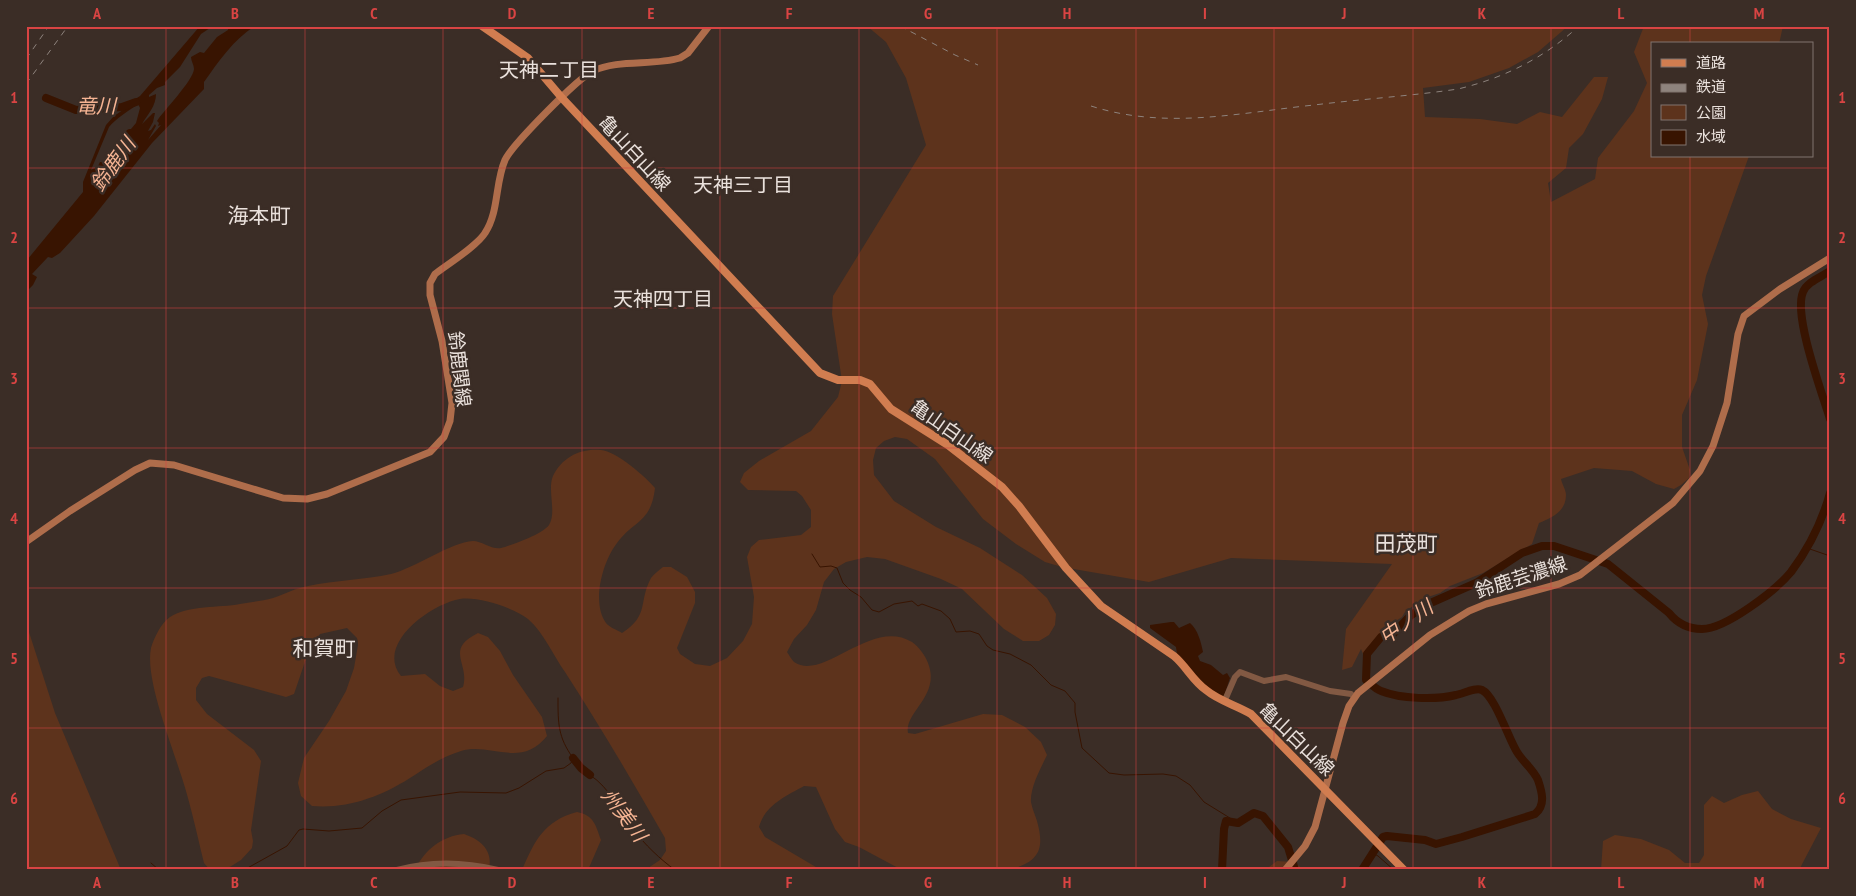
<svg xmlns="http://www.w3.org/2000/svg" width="1856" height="896" font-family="'PT Sans Narrow','Noto Sans JP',sans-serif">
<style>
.green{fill:#5d331c}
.water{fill:#381401;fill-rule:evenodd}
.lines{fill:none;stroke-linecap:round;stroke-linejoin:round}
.stream{stroke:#381401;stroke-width:1}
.river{stroke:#381401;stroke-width:8}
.tertiary{stroke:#825943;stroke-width:6}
.secondary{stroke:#af6d4b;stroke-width:7}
.primary{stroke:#d17d50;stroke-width:8}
.rail{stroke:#8e837d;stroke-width:1;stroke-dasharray:6 6;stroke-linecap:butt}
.grid{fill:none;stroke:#d94443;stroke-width:1;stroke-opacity:0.55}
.labels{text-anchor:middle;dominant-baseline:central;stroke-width:5;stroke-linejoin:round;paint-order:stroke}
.street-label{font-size:19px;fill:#eae1dc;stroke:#3b2d26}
.neighbourhood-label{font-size:20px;fill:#eae1dc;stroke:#3b2d26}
.water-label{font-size:20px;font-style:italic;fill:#f6b493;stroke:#3b2d26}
.quarter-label{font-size:21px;fill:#eae1dc;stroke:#3b2d26}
.neatline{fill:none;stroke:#d94443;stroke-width:2}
.grid-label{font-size:16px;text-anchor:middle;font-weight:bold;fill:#d94443}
</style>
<rect width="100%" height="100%" fill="#3b2d26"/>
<g class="green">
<path d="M867 26H1568L1538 52 1509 68 1469 82 1423 88 1425 117 1480 119 1517 124 1540 112 1562 117 1594 77H1608L1602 99 1583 134 1569 148 1566 168 1548 183 1551 202 1595 179 1598 158 1634 111 1647 83 1634 52 1644 26H1783L1779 44H1652V156H1749L1706 276 1702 295 1708 324 1697 380 1682 415V447L1690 470 1689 478 1681 485 1674 489 1656 484 1632 471 1594 468 1561 479C1562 484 1566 490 1566 495 1566 512 1551 518 1539 523L1532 544 1483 573 1450 586 1440 593 1422 599 1405 612 1402 617 1391 624 1363 654 1361 649 1352 667 1342 670 1346 629 1392 564 1231 558 1149 582 1062 567 1045 562 1016 544 983 519 935 459 907 439 895 437 884 441 876 448 873 460 874 475 894 501 936 527 980 548 1022 575 1047 598 1056 614 1055 625 1049 635 1039 641H1023L1004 629 962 589 941 579 885 559 867 557 846 562 834 569 824 582 816 610 807 625 794 639 787 652C789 655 792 660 794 662 824 682 871 617 912 642 919 647 925 655 928 663 941 696 904 712 908 733L915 734 983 714 1002 715 1025 727 1041 742 1047 755C1041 768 1030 787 1031 802 1032 808 1035 815 1037 821 1045 850 1039 861 1010 870H902L859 847 845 842 835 829 816 787 804 786C786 796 765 805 759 827L765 837 821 870H645L660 860 666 851 665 838C633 782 600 726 565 672 553 655 544 633 528 619 514 608 478 596 460 599 431 604 375 644 401 676L425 674 440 686 453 691 463 687C470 663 444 650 478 633L488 637 500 651 513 675 542 717 547 736C521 769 490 742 461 751 441 757 426 768 410 778 380 797 347 809 312 806L301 796 298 783 304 758 329 721 346 691 354 668 358 645 357 638 347 628 320 634 309 650 294 694 286 697 209 676 202 678 196 688V700L207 714 254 750 261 761 251 830 253 841 252 848 241 860 225 870H210L204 863C196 830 189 797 178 766 169 737 145 677 151 648 154 638 161 623 170 617 188 605 220 608 240 604 251 602 262 601 273 598 285 594 296 588 308 586 336 580 364 580 391 574 415 568 451 542 473 541 482 541 492 550 501 548 512 545 543 534 549 525 557 512 547 490 553 476 562 457 581 448 601 450 616 451 646 477 655 488 651 523 634 520 617 543 603 561 591 602 606 623 609 627 617 630 622 633 650 615 638 602 651 578 654 574 659 570 663 567H671L687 577 695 592V603L677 648 680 654 695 664 710 666 727 658 743 641 752 624 754 597 747 557 751 547 759 540 801 535 811 527V510L802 496 796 491 748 490 740 482 744 473 759 461 811 431 838 397 842 381 832 314 833 296 926 145 906 78 886 42Z"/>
<path d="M28 629 55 713 121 870H26V630Z"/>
<path d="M1758 791 1772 809 1791 819 1821 828 1799 870H1601L1603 841 1615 835 1641 839 1669 850 1685 863H1699L1704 855V805L1712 796 1724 803 1742 795Z"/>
<path d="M577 812C594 815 596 826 601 840L588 870H522C535 840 544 821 577 812Z"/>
<path d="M464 834C481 840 493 850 489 870H415C424 850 442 836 464 834Z"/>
<path d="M1277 861 1293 862 1305 870H1265Z"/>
</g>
<g class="water">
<path d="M200 26H213L201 34 180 67 165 82V85L157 88 149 95V97L156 94C156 106 148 114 142 124L153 113H155L153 122 148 131 151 130 155 124 156 126 148 140 161 125 158 126 159 123 157 121C164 110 193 81 194 69 194 65 191 61 191 57L200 52 204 53 217 37 228 30V26L230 28V26H242L245 29 255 26C233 40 219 61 204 82V89L152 143 94 216 60 253 52 258 48 257 32 274 37 277 33 285 26 292 27 260 83 192V182L106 125 114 116 123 110 129 103 140 96ZM138 104 140 108 136 123 131 129H129L127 130 103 162H100L98 166 91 170 109 127C115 119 130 110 138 104Z"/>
<path d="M1171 622H1174L1179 628 1190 623C1198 630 1201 642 1203 652L1198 656 1200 661 1211 665 1223 675 1227 673 1230 678 1224 696 1222 697 1215 694 1197 678 1177 654 1176 647 1150 628V625Z"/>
</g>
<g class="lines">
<g class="stream">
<path d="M1807 548 1830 556"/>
<path d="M812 554 820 567 831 566 837 568 843 583 850 590 861 597 872 610 879 612 894 604 912 601 918 606 922 604 941 611 950 619 956 632 970 631 979 634 987 646 993 650 1010 654 1031 665 1051 685 1065 691 1075 703V712L1082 748 1109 773 1124 775 1163 774 1176 776 1190 785 1204 802 1238 823"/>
<path d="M590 775C610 788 620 811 633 829 645 845 660 859 675 870"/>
<path d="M1373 853 1378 856 1394 870"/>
<path d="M151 863 159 870"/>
<path d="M244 870 287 846 299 830 303 829 329 831 362 828 382 811 401 800 460 792 506 793 519 788 546 771 564 768 571 763 573 758C558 737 558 724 558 698"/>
</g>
<g class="river">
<path d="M46 98 76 110 122 107 136 102"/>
<path d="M1830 271C1821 277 1807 282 1803 292 1793 315 1822 393 1830 419"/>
<path d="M573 758 581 768 590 775"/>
<path d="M1222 870 1224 829 1226 821 1238 823 1254 813 1263 816 1288 847 1295 870"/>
<path d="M1362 870 1383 837 1387 836 1425 840 1436 844 1462 837 1535 814C1546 805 1542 792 1538 780 1533 769 1523 762 1517 752 1509 740 1495 696 1482 690 1475 687 1463 694 1456 695 1435 700 1401 699 1381 691 1375 689 1370 683 1366 680L1367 654 1381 637 1393 634 1410 616 1426 605 1476 583 1522 553 1542 546H1554L1608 564 1669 613C1677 623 1689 629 1702 629 1726 629 1776 590 1791 572 1809 548 1822 522 1830 493"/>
</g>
<g class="tertiary">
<path d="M1225 700 1235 677 1240 672 1264 681 1286 677 1330 691 1351 694 1354 697"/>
<path d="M397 870C430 861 465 862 498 870"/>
</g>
<g class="secondary">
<path d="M26 542 70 511 135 470 150 463 174 465 283 498 307 499 327 494 430 452 444 437 450 421 452 403 442 341 430 295V283L435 274C448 264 477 246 485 233 499 212 495 183 505 160 512 145 578 78 593 71 618 59 653 66 680 58L688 53 709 26"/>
<path d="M1285 870 1305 846 1315 827 1343 723 1349 706 1358 693 1430 635 1469 611 1486 604 1559 584 1580 575 1673 503 1700 471 1713 446 1727 403 1738 334 1744 316 1780 289 1830 258"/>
</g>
<path class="primary" d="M482 26 528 58 562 98 820 373 838 380H860L870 384 891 409 948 445 1002 487 1019 506 1066 568 1101 606 1174 656C1186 666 1193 681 1206 690 1219 701 1236 705 1251 714L1404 870"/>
<g class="rail">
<path d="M900 26 955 55 978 65"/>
<path d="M26 59 49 26"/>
<path d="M26 84 68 26"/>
<path d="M1091 106C1166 130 1238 113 1314 105 1362 99 1411 96 1458 89 1504 78 1544 58 1579 26"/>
</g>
</g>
<path class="grid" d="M166 26V870M305 26V870M443 26V870M582 26V870M720 26V870M859 26V870M997 26V870M1136 26V870M1274 26V870M1413 26V870M1551 26V870M1690 26V44M1690 156V870M26 168H1830M26 308H1830M26 448H1830M26 588H1830M26 728H1830"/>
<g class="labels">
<g class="street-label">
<text transform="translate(635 153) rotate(47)">亀山白山線</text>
<text transform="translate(460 369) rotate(83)">鈴鹿関線</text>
<text transform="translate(952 431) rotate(35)">亀山白山線</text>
<text transform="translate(1521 577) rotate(-18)">鈴鹿芸濃線</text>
<text transform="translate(1297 739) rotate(44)">亀山白山線</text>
</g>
<g class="neighbourhood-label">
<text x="549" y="70">天神二丁目</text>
<text x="743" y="185">天神三丁目</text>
<text x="663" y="299">天神四丁目</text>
</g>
<g class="water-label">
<text x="96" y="106">竜川</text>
<text transform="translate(113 164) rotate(-54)">鈴鹿川</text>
<text transform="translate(1406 622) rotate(-35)">中ノ川</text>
<text transform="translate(624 815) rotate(53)">州美川</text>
</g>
<g class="quarter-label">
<text x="259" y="215">海本町</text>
<text x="1406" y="543">田茂町</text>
<text x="324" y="648">和賀町</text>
</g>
</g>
<rect width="1856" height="896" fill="none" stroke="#3b2d26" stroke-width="55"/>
<rect x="1651" y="42" width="162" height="115" fill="#3b2d26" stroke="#81756f"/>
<rect x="1661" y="59" width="25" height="8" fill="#d17d50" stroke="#81756f"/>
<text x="1696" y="68" font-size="15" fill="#eae1dc">道路</text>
<rect x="1661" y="84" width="25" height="8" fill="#8e837d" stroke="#81756f"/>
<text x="1696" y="92" font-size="15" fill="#eae1dc">鉄道</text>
<rect x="1661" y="105" width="25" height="15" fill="#5d331c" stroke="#81756f"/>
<text x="1696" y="118" font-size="15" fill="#eae1dc">公園</text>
<rect x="1661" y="130" width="25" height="15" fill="#381401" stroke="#81756f"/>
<text x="1696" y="142" font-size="15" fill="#eae1dc">水域</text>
<rect x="28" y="28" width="1800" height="840" class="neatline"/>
<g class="grid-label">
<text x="97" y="19">A</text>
<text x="235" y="19">B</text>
<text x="374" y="19">C</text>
<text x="512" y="19">D</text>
<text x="651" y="19">E</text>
<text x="789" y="19">F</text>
<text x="928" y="19">G</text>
<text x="1067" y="19">H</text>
<text x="1205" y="19">I</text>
<text x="1344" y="19">J</text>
<text x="1482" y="19">K</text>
<text x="1621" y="19">L</text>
<text x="1759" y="19">M</text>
<text x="14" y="103">1</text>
<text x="1842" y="103">1</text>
<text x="14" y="243">2</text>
<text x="1842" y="243">2</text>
<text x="14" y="384">3</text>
<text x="1842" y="384">3</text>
<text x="14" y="524">4</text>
<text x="1842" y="524">4</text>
<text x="14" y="664">5</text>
<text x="1842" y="664">5</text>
<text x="14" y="804">6</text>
<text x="1842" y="804">6</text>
<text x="97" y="888">A</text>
<text x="235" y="888">B</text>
<text x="374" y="888">C</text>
<text x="512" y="888">D</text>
<text x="651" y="888">E</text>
<text x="789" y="888">F</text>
<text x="928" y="888">G</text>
<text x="1067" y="888">H</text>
<text x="1205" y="888">I</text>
<text x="1344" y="888">J</text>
<text x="1482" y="888">K</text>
<text x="1621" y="888">L</text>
<text x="1759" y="888">M</text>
</g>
</svg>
